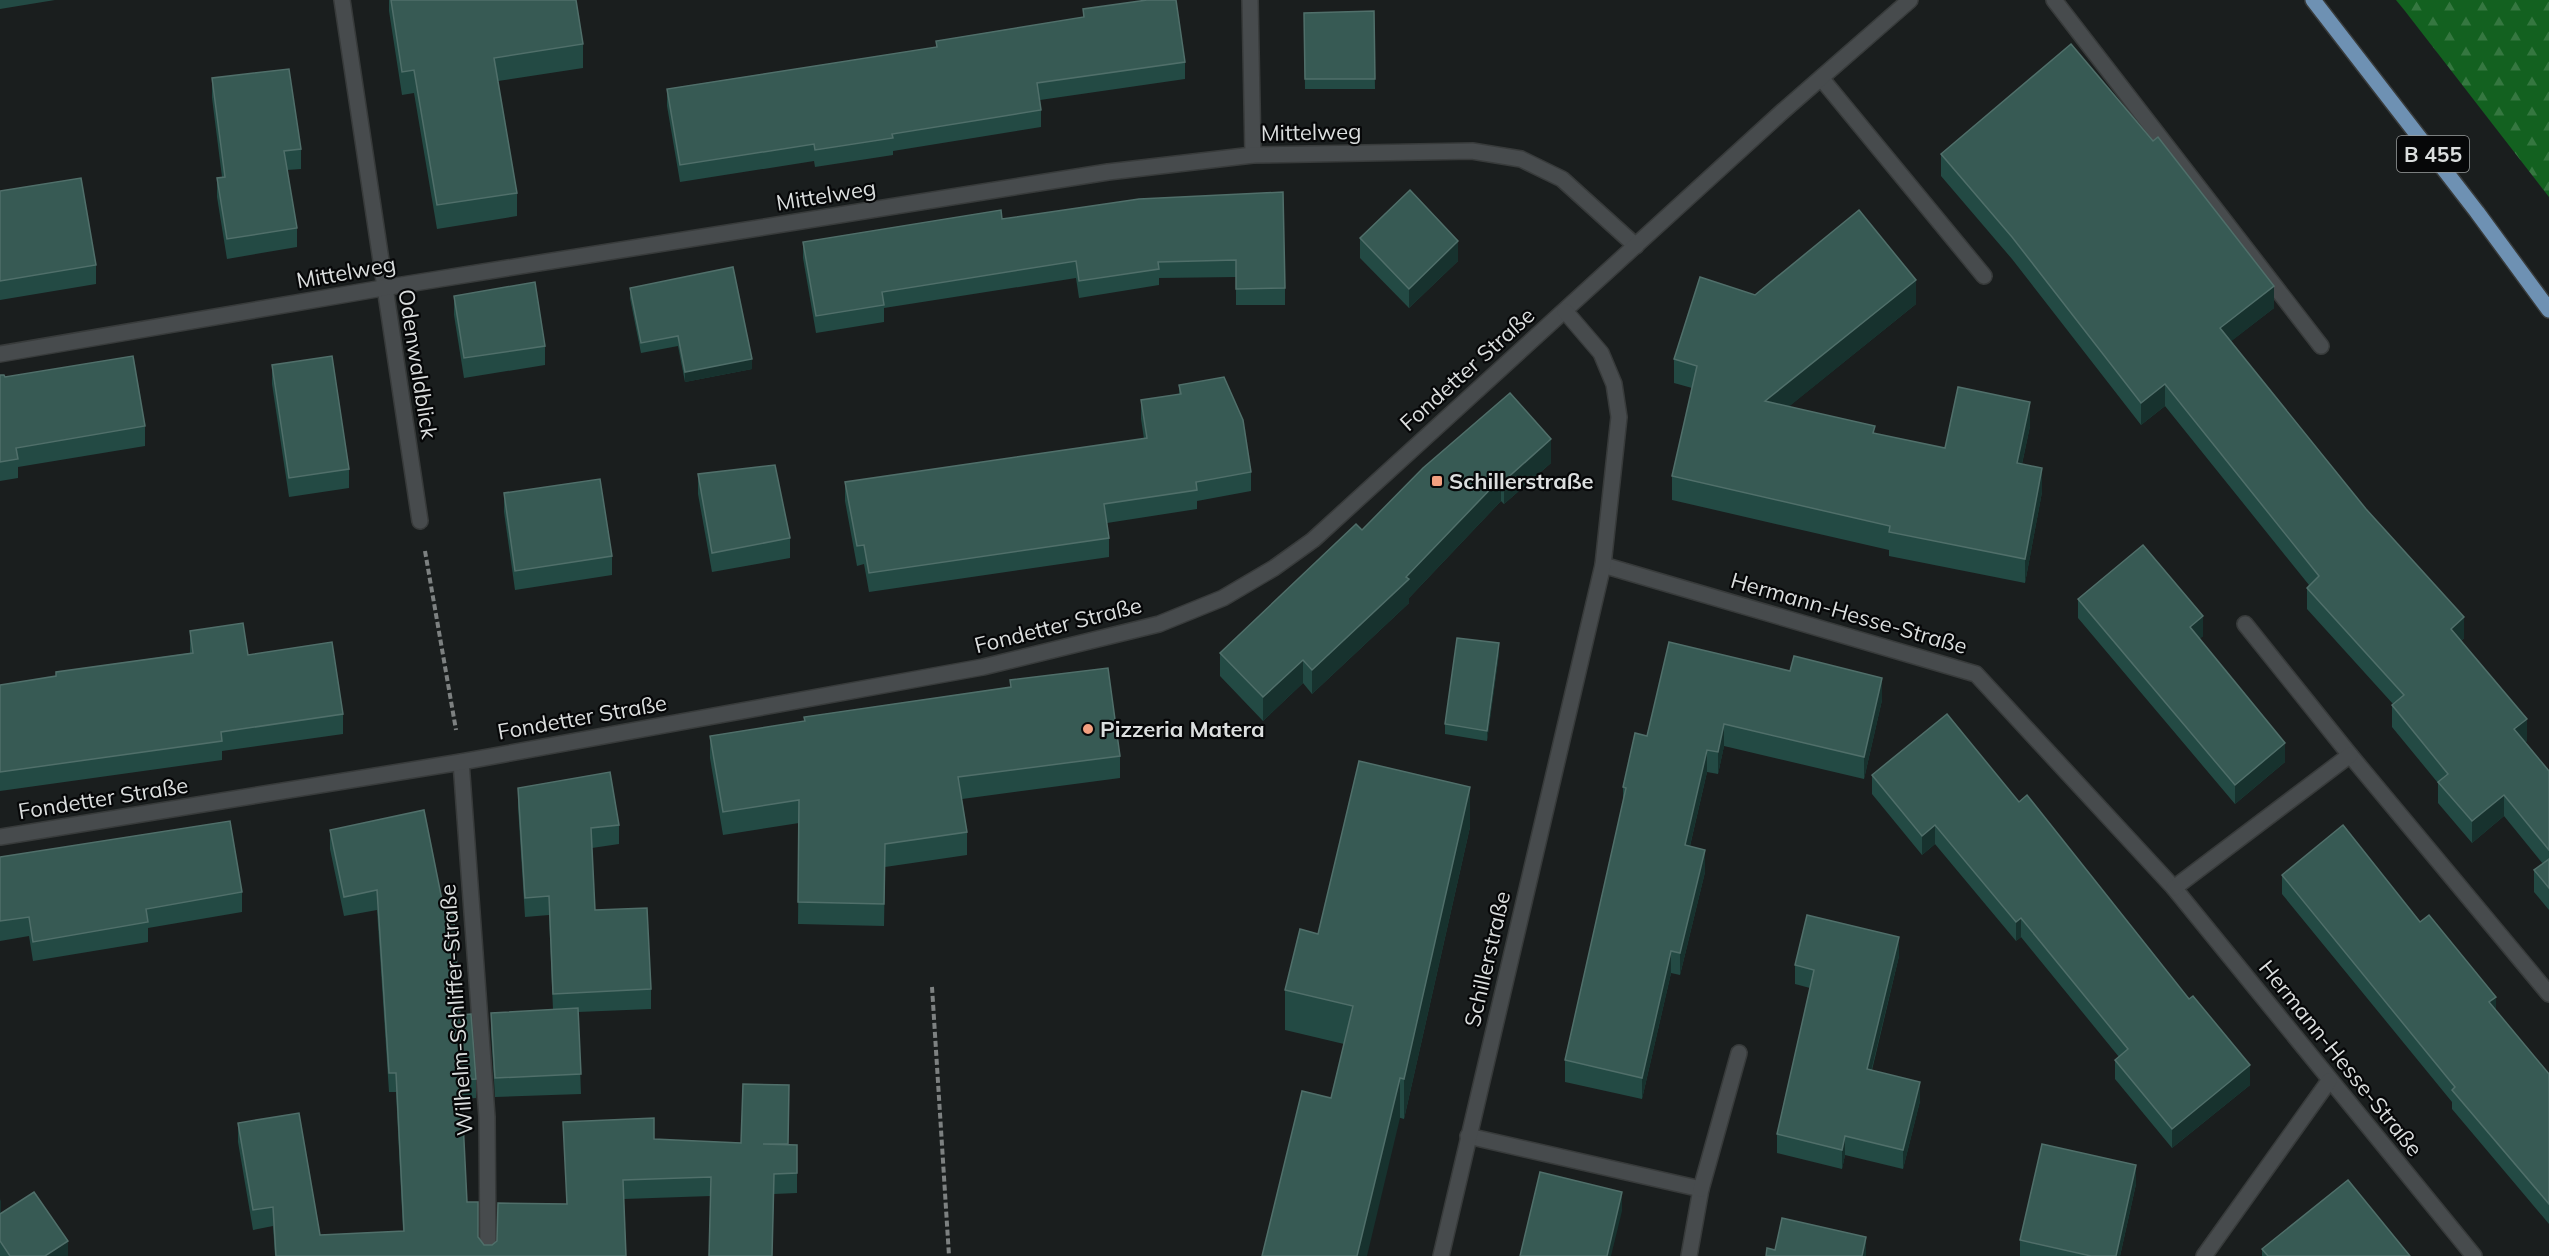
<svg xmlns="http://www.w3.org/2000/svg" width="2549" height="1256" font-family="Mulish,sans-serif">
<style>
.forest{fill:url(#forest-firs)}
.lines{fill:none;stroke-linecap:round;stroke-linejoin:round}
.minor-casing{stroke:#383b3b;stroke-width:18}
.major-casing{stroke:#383b3b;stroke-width:18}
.path{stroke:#7d8181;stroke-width:4;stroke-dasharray:6 3;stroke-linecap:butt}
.minor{stroke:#474b4d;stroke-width:15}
.major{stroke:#6e91b3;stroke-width:15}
.wall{fill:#234a44}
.shaded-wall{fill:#17322e}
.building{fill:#375a54;stroke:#506f6a;stroke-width:1.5}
.poi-dot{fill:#f2a080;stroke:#060708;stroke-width:2}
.labels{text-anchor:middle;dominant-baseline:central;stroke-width:4.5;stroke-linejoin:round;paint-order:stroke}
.shield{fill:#060708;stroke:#9b9e9e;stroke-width:1.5}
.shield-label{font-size:21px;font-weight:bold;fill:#dbdede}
.street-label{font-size:22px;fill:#dbdede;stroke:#060708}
.poi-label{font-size:22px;font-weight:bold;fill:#dbdede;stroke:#060708;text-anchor:start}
</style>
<defs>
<pattern id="forest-firs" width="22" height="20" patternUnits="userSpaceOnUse" patternTransform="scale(1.5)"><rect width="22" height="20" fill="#136120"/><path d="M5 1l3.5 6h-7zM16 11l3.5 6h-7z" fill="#357740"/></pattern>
</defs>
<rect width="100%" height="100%" fill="#1a1e1e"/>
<path class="forest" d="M2396 0H2549V197L2405 11Z"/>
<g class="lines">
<defs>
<g id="minor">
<path d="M342 0 420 521"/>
<path d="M1250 0 1253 155"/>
<path d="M2054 0 2321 346"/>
<path d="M1821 78 1984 276"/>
<path d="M0 354 383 288 1108 172 1253 155 1472 151 1521 159 1562 179 1636 246"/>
<path d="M1603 565 1976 674 2174 888 2474 1256"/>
<path d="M2245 624 2350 755 2549 994"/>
<path d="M461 762 487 1117 488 1256"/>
<path d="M0 837 461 762 983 667 1159 624 1223 598 1274 568 1313 540 1783 111 1910 0"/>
<path d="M2174 888 2350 755"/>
<path d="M1468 1136 1701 1189 1689 1256"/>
<path d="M1701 1189 1739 1053"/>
<path d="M1441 1256 1603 565 1619 417 1614 384 1601 353 1565 311"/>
<path d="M2204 1256 2329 1081"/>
</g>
<path id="major" d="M2313 0 2477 212 2549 310"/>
</defs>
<use href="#minor" class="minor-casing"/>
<use href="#major" class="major-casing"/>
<g class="path">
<path d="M425 551 456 730"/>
<path d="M932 987 949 1256"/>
</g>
<use href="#minor" class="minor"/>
<use href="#major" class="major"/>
</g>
<g class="wall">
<path d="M0 0H55L0 9Z"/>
<path d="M389 0H576L583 44V68L498 81 517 193V216L437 229 414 93 402 95 389 11Z"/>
<path d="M1083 9 1185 62V79L1040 100 1041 110V127L893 151V155L815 167 814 161 680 182 667 106V89L936 47V41L1083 17Z"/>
<path d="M1374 11 1375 89H1305L1304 13Z"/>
<path d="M212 78 301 149V169L287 170 297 228V247L227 259 217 197V178L222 177 212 98Z"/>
<path d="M1941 154 2274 308 2231 341 2464 638 2461 641 2527 741 2525 742 2549 771V910L2534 892V870L2543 864 2504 816 2472 843 2438 803V783L2392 727V705L2393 704 2307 609V588L2309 585 2165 406 2141 425 2012 259 1941 176Z"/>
<path d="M0 191 96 265V284L0 300Z"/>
<path d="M1139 199 1285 288V305H1236V277L1159 278V285L1079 298 1076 278 884 308V322L816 333 803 258V242L1002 219Z"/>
<path d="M1360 238 1458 261 1409 308 1360 258Z"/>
<path d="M630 288 752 369 685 382 678 346 641 353 630 298Z"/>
<path d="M1755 295 1916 304 1788 407 1875 434 1945 448 2030 426 2022 464 2042 492 2025 583 1889 556V550L1672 500V476L1692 388 1674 383V359Z"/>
<path d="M454 296 545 346V365L464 378 454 315Z"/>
<path d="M272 365 349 469V488L289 497 272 384Z"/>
<path d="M0 375 145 426V446L18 467V478L0 481Z"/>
<path d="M1179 385 1251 472V491L1197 501V509L1107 523 1109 538V557L869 592 864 564 857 566 845 501V482L1144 439 1141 419V400L1179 394Z"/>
<path d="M1551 463 1504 504 1501 501 1409 598V603L1312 694 1303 683 1263 721 1220 676V653L1362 530 1423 468Z"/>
<path d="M698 474 790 538V558L712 572 698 494Z"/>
<path d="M504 493 612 556V575L515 590 504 512Z"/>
<path d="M2078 599 2203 636 2199 639 2285 762 2235 804 2078 618Z"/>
<path d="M190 631 248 655 343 714V734L222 751V760L0 791V685L56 676V672L190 653Z"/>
<path d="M1499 653 1487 741 1445 734V724Z"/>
<path d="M1790 671 1882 700 1864 779 1724 746 1718 774 1707 772 1690 846 1705 872 1680 975 1671 973 1642 1099 1565 1082V1060L1623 804V787L1647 736Z"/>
<path d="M1010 680 1120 756V778L962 799 967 832V855L885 867 884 926 798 924 799 823 723 835 710 758V736L804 721V717L1010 687Z"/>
<path d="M1947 714 2250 1085 2172 1148 2115 1079V1060L2119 1057 2021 937 2016 941 1935 844 1922 855 1872 794V775Z"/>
<path d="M518 788 619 825V844L592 848 595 910 651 989V1009L578 1012 581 1094 495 1097 491 1032V1013L553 1010 549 915 525 917 518 807Z"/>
<path d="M424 810 460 1015 476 1079V1098L462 1099 467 1202 478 1237 484 1245H492L567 1204 563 1122 654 1139 741 1143 789 1105 788 1145H797V1193L774 1194 772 1256H709L711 1196 624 1199 626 1256H275L273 1226 253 1230 238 1142V1123L320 1235 403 1231 396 1092H389L377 910 344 916 330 849V830Z"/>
<path d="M1470 827 1404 1119 1331 1098 1344 1044 1285 1030V990L1318 934Z"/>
<path d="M0 857 242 892V912L148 928V942L33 961 29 936 0 941Z"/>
<path d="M2282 875 2420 922 2549 1074V1224L2452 1109V1102L2282 894Z"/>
<path d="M1899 956 1872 1070 1920 1101 1903 1169 1845 1155 1842 1169 1777 1153V1134L1810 988 1795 984V965Z"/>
<path d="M2136 1184 2120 1256H2020V1240Z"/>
<path d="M0 1198 1 1213 68 1256H0Z"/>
<path d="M2262 1249 2410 1256H2262Z"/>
</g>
<g class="shaded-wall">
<path d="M1458 241V261L1409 308V289Z"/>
<path d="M1916 280V304L1765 426V401Z"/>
<path d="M2274 286V308L2220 350V328Z"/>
<path d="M752 359V369L685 382V372Z"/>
<path d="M2165 384V406L2141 425V403Z"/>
<path d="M2030 402V426L2017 487V463Z"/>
<path d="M1551 439V463L1504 504V481Z"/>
<path d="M2042 468V492L2025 583V559Z"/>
<path d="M1501 478V501L1409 598V603L1312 694V670L1406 577Z"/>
<path d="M2203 616V636L2190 647V627Z"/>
<path d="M2464 617V638L2451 651V629Z"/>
<path d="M1499 643V653L1487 741V731Z"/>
<path d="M1303 660V683L1263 721V697Z"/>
<path d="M1882 678V700L1864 779V757Z"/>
<path d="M2527 719V741L2514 751V729Z"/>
<path d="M1724 724V746L1718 774V752Z"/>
<path d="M2285 743V762L2235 804V785Z"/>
<path d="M1707 750V772L1685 867V845Z"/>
<path d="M1470 787V827L1404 1119V1079Z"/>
<path d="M2504 795V816L2472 843V821Z"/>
<path d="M1935 825V844L1922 855V836Z"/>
<path d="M1705 850V872L1680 975V953Z"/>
<path d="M2021 918V937L2016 941V922Z"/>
<path d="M1899 937V956L1867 1088V1069Z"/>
<path d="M1671 951V973L1642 1099V1078Z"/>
<path d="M2496 997V1016L2489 1002Z"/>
<path d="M2250 1065V1085L2172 1148V1129Z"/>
<path d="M1400 1078V1118L1367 1256H1357Z"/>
<path d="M1920 1082V1101L1903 1169V1150Z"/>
<path d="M1845 1136V1155L1842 1169V1150Z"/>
<path d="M2136 1165V1184L2120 1256H2116Z"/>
<path d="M1622 1192V1211L1611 1256H1607Z"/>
<path d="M1 1200V1220L0 1221V1201Z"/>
<path d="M1866 1237V1256H1862Z"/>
<path d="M68 1241V1256H45Z"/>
</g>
<g class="building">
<path d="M391 0H576L583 44 494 58 517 193 437 205 414 70 402 72Z"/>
<path d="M1147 0H1176L1185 62 1037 83 1041 110 892 134 893 138 815 150 814 144 680 165 667 89 937 47 936 41 1084 17 1083 9Z"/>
<path d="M1374 11 1375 79H1305L1304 13Z"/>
<path d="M2071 44 2153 141 2158 137 2274 286 2220 328 2366 509 2464 617 2451 629 2527 719 2514 729 2549 771V850L2504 795 2472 821 2438 782 2448 774 2392 705 2404 695 2307 588 2319 576 2165 384 2141 403 2012 237 1941 154Z"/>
<path d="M289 69 301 149 284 151 297 228 227 239 217 178 225 177 212 78Z"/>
<path d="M81 178 96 265 0 281V191Z"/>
<path d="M1410 190 1458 241 1409 289 1360 238Z"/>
<path d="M1283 192 1285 288 1236 289V260L1158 262 1159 269 1079 281 1076 261 882 292 884 305 816 316 803 242 1001 210 1002 219 1139 199Z"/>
<path d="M1859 210 1916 280 1765 401 1875 426 1873 433 1945 448 1958 387 2030 402 2017 463 2042 468 2025 559 1889 532 1890 526 1672 476 1697 366 1674 359 1700 277 1755 295Z"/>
<path d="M733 267 752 359 685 372 678 336 641 343 630 288Z"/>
<path d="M535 282 545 346 464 358 454 296Z"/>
<path d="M133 356 145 426 16 448 18 459 0 462V375H4L5 377Z"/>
<path d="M332 356 349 469 289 478 272 365Z"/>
<path d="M1224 377 1243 420 1251 472 1196 482 1197 490 1104 504 1109 538 869 573 864 545 857 546 845 482 1147 438 1141 400 1181 394 1179 385Z"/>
<path d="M1510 393 1551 439 1504 481 1501 478 1406 577 1409 579 1312 670 1303 660 1263 697 1220 653 1356 524 1362 530 1423 468Z"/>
<path d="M775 465 790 538 712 553 698 474Z"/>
<path d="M600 479 612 556 515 571 504 493Z"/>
<path d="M2143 545 2203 616 2190 627 2285 743 2235 785 2078 599Z"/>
<path d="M243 623 248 655 332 642 343 714 221 732 222 741 0 772V685L56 676V672L193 653 190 631Z"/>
<path d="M1457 638 1499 643 1487 731 1445 724Z"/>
<path d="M1669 642 1790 671 1794 656 1882 678 1864 757 1724 724 1718 752 1707 750 1685 845 1705 850 1680 953 1671 951 1642 1078 1565 1060 1626 788 1623 787 1635 733 1647 736Z"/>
<path d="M1108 668 1120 756 958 777 967 832 885 844 884 904 798 902 799 800 723 812 710 736 805 721 804 717 1011 687 1010 680Z"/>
<path d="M1947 714 2019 802 2027 795 2189 999 2193 996 2250 1065 2172 1129 2115 1060 2128 1049 2021 918 2016 922 1935 825 1922 836 1872 775Z"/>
<path d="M1359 761 1470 787 1404 1079 1400 1078 1357 1256H1262L1302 1091 1331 1098 1353 1006 1285 990 1300 929 1318 934Z"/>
<path d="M610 772 619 825 591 828 595 910 647 908 651 989 553 994 549 896 525 898 518 788Z"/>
<path d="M424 810 443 905H453L460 1015 471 1014 476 1079 461 1080 467 1202H478V1237L484 1245H492L497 1241 498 1203 567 1204 563 1122 654 1118V1139L741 1143 743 1084 789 1085 788 1144H763L797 1145V1173L774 1174 772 1256H709L711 1177 623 1180 626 1256H276L273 1207 253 1210 238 1123 299 1113 320 1235 404 1231 396 1073H389L377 890 344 897 330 830Z"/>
<path d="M230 821 242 892 146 909 148 922 33 942 29 917 0 921V857Z"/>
<path d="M2343 825 2420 922 2429 915 2496 997 2489 1002 2549 1074V1204L2452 1090 2455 1087 2282 875Z"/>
<path d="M2549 859V888L2534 870Z"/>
<path d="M1807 915 1899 937 1867 1069 1920 1082 1903 1150 1845 1136 1842 1150 1777 1134 1814 970 1795 965Z"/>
<path d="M578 1008 581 1074 495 1078 491 1013Z"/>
<path d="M2042 1144 2136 1165 2116 1256H2091L2020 1240Z"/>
<path d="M1540 1172 1622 1192 1607 1256H1520Z"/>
<path d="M2348 1180 2410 1256H2268L2262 1249Z"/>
<path d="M34 1192 68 1241 45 1256H10L0 1241V1214Z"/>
<path d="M1782 1218 1866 1237 1862 1256H1766L1767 1248 1775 1250Z"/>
</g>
<g class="poi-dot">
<rect x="1431" y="475" width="12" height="12" rx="3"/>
<circle cx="1088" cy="729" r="6"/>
</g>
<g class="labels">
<rect class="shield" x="2397" y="136" width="72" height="36" rx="4.5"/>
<g class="shield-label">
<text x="2433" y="154">B 455</text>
</g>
<g class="street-label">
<text transform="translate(1311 132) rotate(-1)">Mittelweg</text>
<text transform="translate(826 195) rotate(-9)">Mittelweg</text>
<text transform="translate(346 272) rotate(-10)">Mittelweg</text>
<text transform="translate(418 364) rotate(81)">Odenwaldblick</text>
<text transform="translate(1467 369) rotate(-42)">Fondetter Straße</text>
<text transform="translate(1849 613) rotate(16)">Hermann-Hesse-Straße</text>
<text transform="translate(1058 625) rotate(-14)">Fondetter Straße</text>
<text transform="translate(582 717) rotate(-10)">Fondetter Straße</text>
<text transform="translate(103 798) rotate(-9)">Fondetter Straße</text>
<text transform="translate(1487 959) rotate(-77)">Schillerstraße</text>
<text transform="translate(456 1010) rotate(-94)">Wilhelm-Schliffer-Straße</text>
<text transform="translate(2341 1058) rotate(51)">Hermann-Hesse-Straße</text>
</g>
<g class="poi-label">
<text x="1449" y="481">Schillerstraße</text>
<text x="1100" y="729">Pizzeria Matera</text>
</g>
</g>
</svg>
